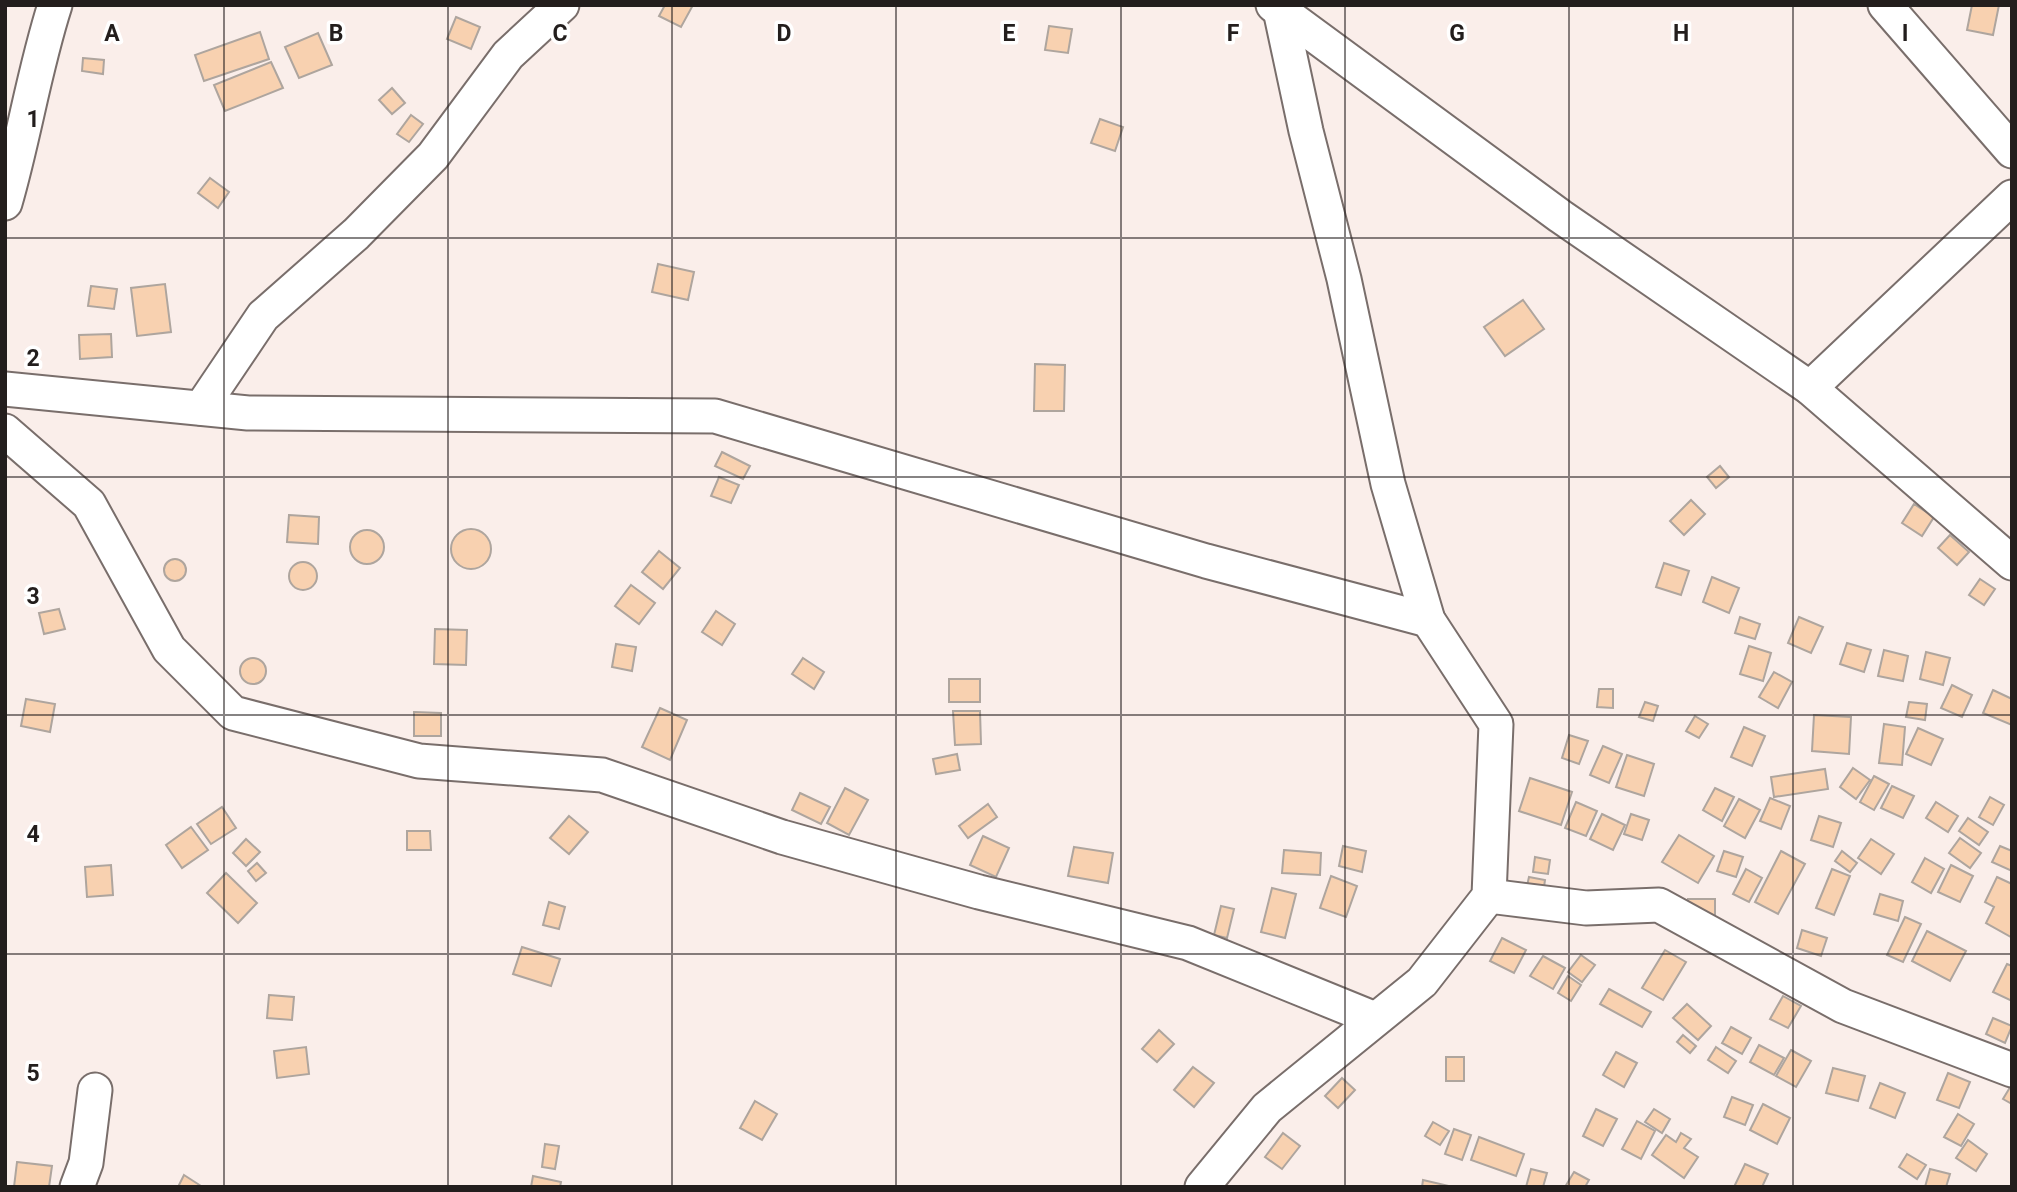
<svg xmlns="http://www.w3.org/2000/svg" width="2017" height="1192" font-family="Roboto,sans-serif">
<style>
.building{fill:#f8d1b0;stroke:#aea59e;stroke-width:2}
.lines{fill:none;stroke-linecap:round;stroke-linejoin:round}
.street-casing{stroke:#796e6b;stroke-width:37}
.street{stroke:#fff;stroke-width:33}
.grid{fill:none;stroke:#231e1d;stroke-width:2;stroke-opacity:0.55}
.grid-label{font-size:23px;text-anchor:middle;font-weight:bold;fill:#231e1d;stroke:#fff;stroke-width:7;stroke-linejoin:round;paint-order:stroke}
</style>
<rect width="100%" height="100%" fill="#faeeea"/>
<g class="building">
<path d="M665 5H693L681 27 659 16Z"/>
<path d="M1972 5H1999L1993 35 1967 30Z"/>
<path d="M456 17 480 27 471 49 447 39Z"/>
<path d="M1049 26 1072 29 1068 53 1045 50Z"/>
<path d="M260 32 269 59 204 81 195 55Z"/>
<path d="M318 33 332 65 299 78 285 47Z"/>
<path d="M83 58 104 60 103 74 82 71Z"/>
<path d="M271 62 283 88 225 111 214 85Z"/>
<path d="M392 88 405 103 392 114 379 100Z"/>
<path d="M411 115 423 124 409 142 397 134Z"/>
<path d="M1100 119 1123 127 1115 151 1091 143Z"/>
<path d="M210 178 229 192 218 208 198 193Z"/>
<path d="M658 264 694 272 688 300 652 292Z"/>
<path d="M165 284 171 332 137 336 131 288Z"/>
<path d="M91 286 117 289 114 309 88 306Z"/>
<path d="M1523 300 1544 329 1505 356 1484 327Z"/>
<path d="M111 334 112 357 80 359 79 335Z"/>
<path d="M1035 364 1065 365 1064 411H1034Z"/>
<path d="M722 452 750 466 743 479 715 466Z"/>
<path d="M1720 466 1729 477 1716 488 1707 477Z"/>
<path d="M719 477 739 485 731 503 711 496Z"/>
<path d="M1691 500 1705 514 1684 535 1670 521Z"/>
<path d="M1914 504 1934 517 1922 536 1902 523Z"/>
<path d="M289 515 319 517 318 544 287 542Z"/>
<circle cx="471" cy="549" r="20"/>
<circle cx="367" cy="547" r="17"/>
<path d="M1950 535 1969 552 1957 565 1938 548Z"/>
<path d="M659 551 680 568 663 589 642 572Z"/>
<circle cx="175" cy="570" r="11"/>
<circle cx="303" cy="576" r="14"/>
<path d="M1664 563 1689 571 1681 595 1656 587Z"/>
<path d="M1712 577 1739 588 1729 613 1703 602Z"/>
<path d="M1980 579 1995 589 1984 605 1969 595Z"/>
<path d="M631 585 655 603 639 624 615 606Z"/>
<path d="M59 609 65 629 44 634 39 613Z"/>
<path d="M716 611 735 624 722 645 702 632Z"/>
<path d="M1740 617 1760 624 1755 639 1735 633Z"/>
<path d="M1799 617 1823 627 1811 653 1788 643Z"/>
<path d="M435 629 467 630 466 665 434 664Z"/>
<path d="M1847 643 1871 650 1864 672 1840 664Z"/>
<path d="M616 644 636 647 632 671 612 667Z"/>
<path d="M1749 646 1771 653 1763 681 1740 674Z"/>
<path d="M1884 650 1908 656 1903 681 1878 676Z"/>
<path d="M1926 652 1950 658 1943 685 1920 679Z"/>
<path d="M803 658 824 672 814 689 792 674Z"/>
<circle cx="253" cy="671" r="13"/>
<path d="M1774 672 1792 682 1778 708 1759 697Z"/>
<rect x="949" y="679" width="31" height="23"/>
<path d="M1952 685 1972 695 1962 717 1941 708Z"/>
<path d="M1599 689H1613V708L1597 707Z"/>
<path d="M1993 690 2012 699V725L1983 713Z"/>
<path d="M26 699 55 704 50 732 21 726Z"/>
<path d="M1645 702 1658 706 1653 721 1639 717Z"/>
<path d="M1909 702 1927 704 1925 720 1906 717Z"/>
<path d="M660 708 687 720 670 760 642 747Z"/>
<path d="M953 711H980L981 744 955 745Z"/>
<path d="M414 712 441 713V736H414Z"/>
<path d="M1814 715 1851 717 1849 754 1812 751Z"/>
<path d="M1695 716 1708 724 1699 738 1686 731Z"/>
<path d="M1884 724 1905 727 1902 765 1879 763Z"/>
<path d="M1744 727 1765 736 1752 766 1731 757Z"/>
<path d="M1918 728 1943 739 1931 765 1906 754Z"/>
<path d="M1569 735 1588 741 1579 764 1562 758Z"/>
<path d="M1603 746 1622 754 1609 783 1590 775Z"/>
<path d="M957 754 960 770 936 774 933 759Z"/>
<path d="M1627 755 1654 764 1644 796 1616 787Z"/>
<path d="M1853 768 1870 780 1856 799 1840 787Z"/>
<path d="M1825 769 1828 789 1774 797 1771 777Z"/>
<path d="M1874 776 1889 784 1874 810 1860 802Z"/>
<path d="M1530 778 1572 792 1561 825 1519 811Z"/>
<path d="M1892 786 1914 796 1903 818 1881 808Z"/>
<path d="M845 788 868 800 849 835 827 823Z"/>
<path d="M1715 788 1734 797 1722 821 1703 810Z"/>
<path d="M800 793 830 807 821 824 792 810Z"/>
<path d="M1990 797 2004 805 1993 825 1979 817Z"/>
<path d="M1770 798 1790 806 1781 829 1760 821Z"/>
<path d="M1739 799 1760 810 1745 838 1724 826Z"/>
<path d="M1576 802 1597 811 1586 836 1565 828Z"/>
<path d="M1936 802 1958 816 1948 832 1926 818Z"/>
<path d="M988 804 997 817 968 838 959 826Z"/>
<path d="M222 807 236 828 211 844 197 824Z"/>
<path d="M1602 814 1625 825 1613 850 1590 839Z"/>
<path d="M1631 814 1649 820 1642 840 1624 834Z"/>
<path d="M569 816 588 832 569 854 550 838Z"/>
<path d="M1819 816 1841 823 1833 847 1811 840Z"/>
<path d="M1968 818 1988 832 1979 845 1959 831Z"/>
<path d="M191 827 208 850 182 868 166 845Z"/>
<path d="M407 831H430L431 850H407Z"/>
<path d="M1679 835 1714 856 1698 883 1662 862Z"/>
<path d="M983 836 1009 848 996 877 970 865Z"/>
<path d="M1960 838 1981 853 1970 868 1949 853Z"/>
<path d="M246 839 260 852 246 866 233 853Z"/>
<path d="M1871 839 1894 854 1881 874 1858 858Z"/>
<path d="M1343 846 1366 851 1362 872 1339 866Z"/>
<path d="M2000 846 2012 851V871L1992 862Z"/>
<path d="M1074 847 1113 853 1108 883 1068 876Z"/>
<path d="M1284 850 1321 853 1320 875 1282 873Z"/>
<path d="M1724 851 1743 857 1736 877 1717 871Z"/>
<path d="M1781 851 1805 864 1778 914 1755 902Z"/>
<path d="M1842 851 1857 863 1850 872 1835 861Z"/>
<path d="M1535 857 1550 860 1548 874 1533 872Z"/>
<path d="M1925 858 1944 869 1931 893 1912 882Z"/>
<path d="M257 863 266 873 256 881 248 871Z"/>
<path d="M111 865 113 895 87 897 85 867Z"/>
<path d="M1951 865 1973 876 1960 902 1938 892Z"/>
<path d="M1746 869 1762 878 1749 902 1733 894Z"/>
<path d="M1832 869 1850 876 1834 915 1816 908Z"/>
<path d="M226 873 257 903 238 923 207 893Z"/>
<path d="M1331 876 1357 886 1346 917 1320 908Z"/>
<path d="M1529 877 1545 880 1543 894 1526 890Z"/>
<path d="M1997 877 2012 884 2011 937 1986 923 1994 907 1985 902Z"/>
<path d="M1272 888 1296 894 1285 938 1261 932Z"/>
<path d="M1880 894 1903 901 1898 921 1874 914Z"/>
<rect x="1688" y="899" width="27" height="16"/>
<path d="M549 902 565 907 559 929 543 925Z"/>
<path d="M1221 906 1234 909 1227 938 1214 935Z"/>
<path d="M1905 917 1921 924 1903 962 1887 955Z"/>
<path d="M1802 930 1827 938 1821 956 1797 948Z"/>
<path d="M1927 931 1966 951 1950 981 1912 961Z"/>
<path d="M1502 938 1526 950 1514 973 1490 961Z"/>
<path d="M522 947 560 959 551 986 513 974Z"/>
<path d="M1665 950 1686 962 1663 1000 1642 988Z"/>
<path d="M1581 955 1595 965 1582 982 1568 972Z"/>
<path d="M1543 956 1565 968 1553 989 1530 976Z"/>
<path d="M2007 964 2012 966V1001L1993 992Z"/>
<path d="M1568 976 1581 985 1571 1001 1558 993Z"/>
<path d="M1609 989 1651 1012 1642 1027 1600 1004Z"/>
<path d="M269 995 294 997 292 1020 267 1018Z"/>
<path d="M1783 996 1801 1006 1788 1028 1770 1019Z"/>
<path d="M1687 1004 1711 1026 1698 1040 1673 1018Z"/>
<path d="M1993 1018 2012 1026 2005 1043 1986 1034Z"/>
<path d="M1731 1027 1751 1038 1742 1054 1722 1043Z"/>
<path d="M1159 1030 1174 1044 1157 1062 1142 1049Z"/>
<path d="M1683 1035 1696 1046 1690 1053 1677 1042Z"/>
<path d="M1759 1045 1784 1058 1774 1075 1750 1062Z"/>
<path d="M306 1047 309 1074 277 1078 274 1051Z"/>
<path d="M1716 1047 1736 1061 1728 1073 1708 1060Z"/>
<path d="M1791 1050 1811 1061 1796 1087 1776 1076Z"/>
<path d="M1616 1052 1637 1063 1624 1087 1603 1075Z"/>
<rect x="1446" y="1057" width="18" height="24"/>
<path d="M1193 1067 1214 1083 1194 1107 1174 1090Z"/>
<path d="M1833 1068 1865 1076 1858 1101 1826 1093Z"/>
<path d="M1948 1073 1970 1082 1959 1108 1937 1100Z"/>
<path d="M1342 1078 1355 1090 1338 1108 1325 1096Z"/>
<path d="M1880 1083 1905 1093 1895 1118 1870 1108Z"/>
<path d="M2012 1084V1104L2003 1099Z"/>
<path d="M1732 1097 1753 1105 1745 1125 1724 1117Z"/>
<path d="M755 1101 777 1114 762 1140 740 1128Z"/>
<path d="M1763 1104 1790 1118 1777 1144 1750 1130Z"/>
<path d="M1596 1109 1617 1119 1603 1146 1583 1136Z"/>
<path d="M1654 1109 1670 1119 1662 1133 1645 1122Z"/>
<path d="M1958 1114 1974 1124 1961 1146 1944 1137Z"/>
<path d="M1637 1121 1655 1131 1641 1159 1622 1149Z"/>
<path d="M1433 1122 1449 1131 1440 1145 1425 1136Z"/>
<path d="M1454 1129 1471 1135 1462 1160 1445 1154Z"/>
<path d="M1283 1133 1300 1146 1282 1169 1265 1157Z"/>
<path d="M1681 1133 1691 1139 1684 1148 1698 1157 1684 1178 1652 1155 1666 1135 1676 1142Z"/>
<path d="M1479 1137 1524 1154 1516 1176 1471 1160Z"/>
<path d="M1968 1140 1987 1154 1976 1171 1956 1158Z"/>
<path d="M545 1144 559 1146 555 1169 542 1167Z"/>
<path d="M1907 1154 1926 1165 1917 1179 1899 1167Z"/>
<path d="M17 1162 52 1166 49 1187H14Z"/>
<path d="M1745 1164 1768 1174 1762 1187H1734Z"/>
<path d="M1531 1169 1547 1173 1543 1187H1526Z"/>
<path d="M1930 1169 1950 1174 1946 1187H1925Z"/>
<path d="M1574 1172 1589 1180 1585 1187H1565Z"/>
<path d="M184 1175 201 1186V1187H178Z"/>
<path d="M533 1176 561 1182 560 1187H531Z"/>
<path d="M1423 1180 1449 1186 1448 1187H1422Z"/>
</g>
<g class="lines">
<defs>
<g id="street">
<path d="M1273 5 1560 216 1810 388 2012 563"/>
<path d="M1885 5 2012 151"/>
<path d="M5 203C24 138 34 70 55 5"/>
<path d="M1810 388 2012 197"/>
<path d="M5 389 248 413 715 416 1206 561 1428 620"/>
<path d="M201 408 263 316 356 234 433 156 508 55 562 5"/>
<path d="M5 431 89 504 169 649 233 713 419 761 602 775 782 837 979 892 1188 943 1375 1019"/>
<path d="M1489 896 1586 908 1659 905 1843 1006 2012 1070"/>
<path d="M77 1187 86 1163 95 1090"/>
<path d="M1202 1187 1267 1108 1422 982 1489 896 1496 724 1428 620 1388 484 1344 279 1306 131 1279 5"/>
</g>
</defs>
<use href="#street" class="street-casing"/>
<use href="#street" class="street"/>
</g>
<path class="grid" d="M224 5V1187M448 5V1187M672 5V1187M896 5V1187M1121 5V1187M1345 5V1187M1569 5V1187M1793 5V1187M5 238H2012M5 477H2012M5 715H2012M5 954H2012"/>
<g class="grid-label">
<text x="112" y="41">A</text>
<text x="336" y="41">B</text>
<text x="560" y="41">C</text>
<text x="784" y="41">D</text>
<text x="1009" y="41">E</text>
<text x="1233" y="41">F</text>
<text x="1457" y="41">G</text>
<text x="1681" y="41">H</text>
<text x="1905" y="41">I</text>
<text x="33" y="127">1</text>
<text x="33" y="366">2</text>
<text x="33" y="604">3</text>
<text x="33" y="842">4</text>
<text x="33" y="1081">5</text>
</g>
<rect width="2017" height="1192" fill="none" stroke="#231e1d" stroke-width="14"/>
</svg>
